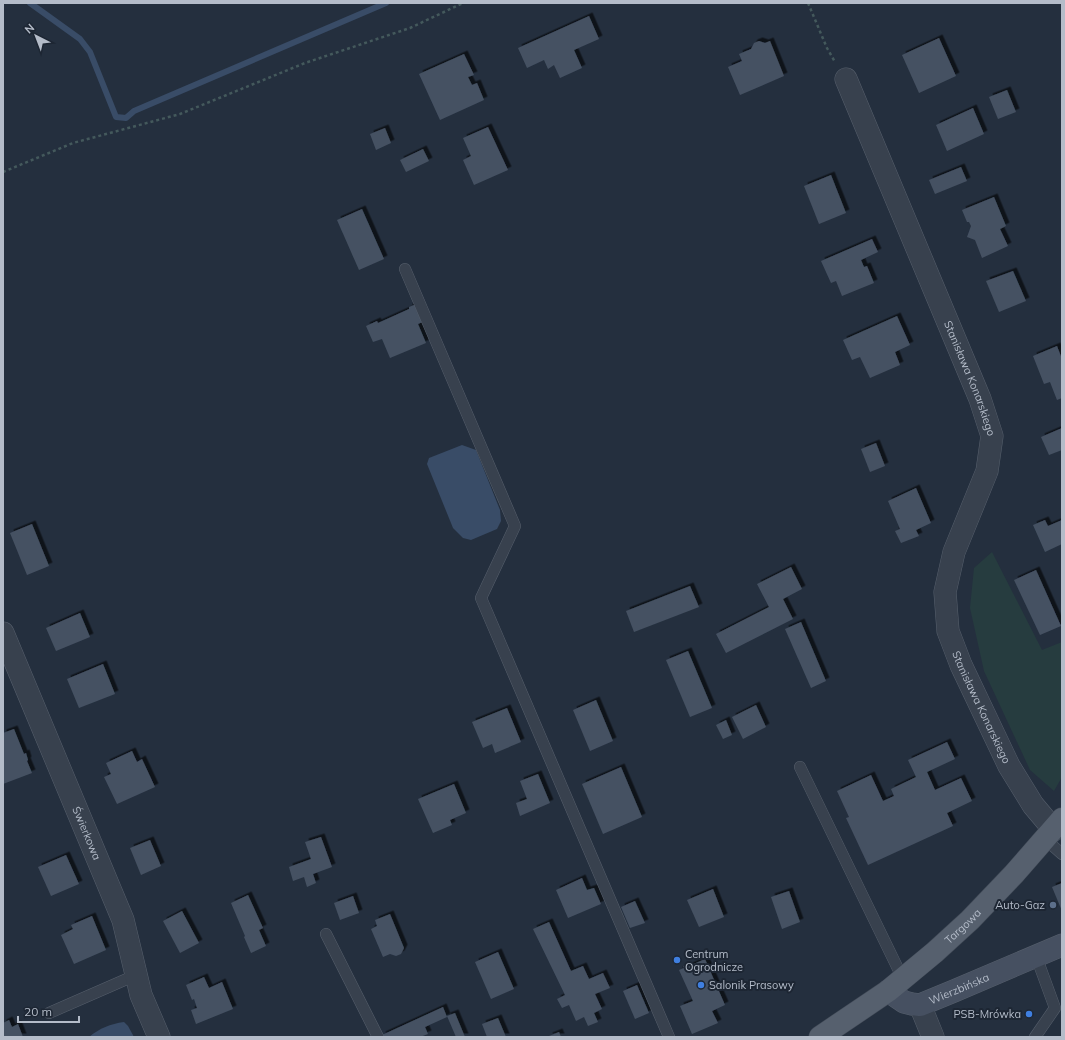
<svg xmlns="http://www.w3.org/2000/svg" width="1065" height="1040" font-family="Mulish,sans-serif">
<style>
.green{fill:#263c3f}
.water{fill:#394c67}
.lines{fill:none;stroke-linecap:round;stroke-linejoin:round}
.stream{stroke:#394c67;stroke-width:6}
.building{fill:#455162;filter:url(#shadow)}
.lane-casing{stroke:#565f6c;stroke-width:12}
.street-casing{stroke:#565f6c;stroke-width:23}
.secondary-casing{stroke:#565f6c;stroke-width:23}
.primary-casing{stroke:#414a57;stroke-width:23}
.path{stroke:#44595c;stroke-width:2.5;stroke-dasharray:3 3;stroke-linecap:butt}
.lane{stroke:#38414e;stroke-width:11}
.street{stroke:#38414e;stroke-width:22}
.secondary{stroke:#465061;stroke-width:22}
.primary{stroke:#56606e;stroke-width:22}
.service-dot{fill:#5c6f8a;stroke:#1d2633;stroke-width:1.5}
.shop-dot{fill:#3f7fe0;stroke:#1d2633;stroke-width:1.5}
.labels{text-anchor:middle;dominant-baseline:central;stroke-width:4;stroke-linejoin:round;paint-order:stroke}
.street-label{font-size:11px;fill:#b4bcc9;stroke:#1d2633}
.poi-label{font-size:11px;fill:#b4bcc9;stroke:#1d2633;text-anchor:end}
</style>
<defs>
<filter id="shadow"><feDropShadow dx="3.5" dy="-3.5" stdDeviation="0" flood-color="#0009"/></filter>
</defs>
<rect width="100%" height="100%" fill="#242f3e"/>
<path class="green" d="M992 552 1042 650 1062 642V777L1054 791 1030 770 984 671 970 608 974 568Z"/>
<g class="water">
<path d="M462 445 476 450 500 510 501 521 497 529 471 540 463 538 453 528 427 464 429 458Z"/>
<path d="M124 1022 128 1026 134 1037H89C100 1028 110 1024 124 1022Z"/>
</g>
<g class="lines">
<path class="stream" d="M30 3 80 39 90 52 116 117 126 118 134 111 386 3"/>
</g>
<g class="building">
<path d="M589 16 599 39 574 50 582 68 560 78 554 65 548 69 544 60 527 68 518 48Z"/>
<path d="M939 38 956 76 919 93 902 55Z"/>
<path d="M759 41 765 43 770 41 784 76 740 95 728 67 742 61 739 54 751 49 754 43Z"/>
<path d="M464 54 474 75 468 77 472 85 477 83 484 100 440 120 419 74Z"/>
<path d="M1007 90 1016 112 998 119 989 97Z"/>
<path d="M973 108 984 134 947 151 936 125Z"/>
<path d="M488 127 508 170 474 185 463 160 471 156 463 138Z"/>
<path d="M385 128 391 143 376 150 370 134Z"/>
<path d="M423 149 429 161 406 172 400 160Z"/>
<path d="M961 167 967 181 935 194 929 180Z"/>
<path d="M831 175 846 213 819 224 804 186Z"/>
<path d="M994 197 1006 226 1000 229 1008 246 982 258 975 240 967 237 971 226 969 222H967L962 210Z"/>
<path d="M362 209 384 259 359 270 337 220Z"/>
<path d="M872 239 878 252 861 260 864 267 867 266 874 283 842 296 836 281 831 283 821 261Z"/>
<path d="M1013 271 1026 301 999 312 986 281Z"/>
<path d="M419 303 427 320 418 324 426 343 390 358 382 339 373 342 366 326 377 321 378 323 409 309V307Z"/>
<path d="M897 316 910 345 895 352 900 365 870 378 860 357 852 360 843 340Z"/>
<path d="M1057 346 1062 359V398L1057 400 1050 382 1044 384 1033 356Z"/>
<path d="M1062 428V450L1049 455 1041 437Z"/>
<path d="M876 443 885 466 870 472 861 449Z"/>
<path d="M916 488 931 523 916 530 919 536 901 543 895 531 900 529 888 501Z"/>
<path d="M1045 520 1048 526 1062 520V544L1045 552 1033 525Z"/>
<path d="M32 524 49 566 27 575 10 533Z"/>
<path d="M791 567 802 589 783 599 793 619 726 653 716 634 769 607 757 584Z"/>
<path d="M1036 570 1061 626 1040 635 1014 580Z"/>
<path d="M690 586 699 607 634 632 626 611Z"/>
<path d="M80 613 90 637 56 651 46 628Z"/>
<path d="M801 622 826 681 811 688 785 629Z"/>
<path d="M688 651 712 708 690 717 666 660Z"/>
<path d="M103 664 115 694 79 708 67 679Z"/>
<path d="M596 700 613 741 590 751 573 710Z"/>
<path d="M756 705 766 727 743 739 732 717Z"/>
<path d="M507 708 521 742 495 753 492 744 483 748 472 722Z"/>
<path d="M726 720 732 735 723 739 716 725Z"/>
<path d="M14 729 24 754 26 753 28 760 27 761 32 773 3 784V733Z"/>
<path d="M947 742 955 759 927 772 935 790 961 778 972 801 947 813 953 826 868 865 846 818 849 817 837 791 871 775 883 801 894 796 891 789 916 777 908 760Z"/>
<path d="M132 751 137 762 142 759 155 787 117 804 104 777 111 774 106 763Z"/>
<path d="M621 767 642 817 603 834 582 784Z"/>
<path d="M538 774 550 803 520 816 516 803 527 799 520 781Z"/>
<path d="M454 784 466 813 450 820 452 825 433 833 418 799Z"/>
<path d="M321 837 332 867 313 874 316 883 307 887 304 877 293 881 289 867 311 859 305 842Z"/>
<path d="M150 840 161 866 141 875 130 848Z"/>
<path d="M66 855 79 884 51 896 38 867Z"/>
<path d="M582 878 587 890 594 888 601 904 568 918 556 890Z"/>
<path d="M1062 883V911L1052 887Z"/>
<path d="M713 889 724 917 699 927 687 900Z"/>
<path d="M789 891 800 922 782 929 771 897Z"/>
<path d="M248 895 263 928 259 930 266 946 251 953 244 937 245 936 231 903Z"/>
<path d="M353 896 359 913 340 920 334 903Z"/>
<path d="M635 901 645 923 630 928 621 907Z"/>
<path d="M182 911 199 943 180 953 163 921Z"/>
<path d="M390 914 404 948 401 954 396 956 390 954 383 957 371 929 377 926 375 920Z"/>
<path d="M92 916 106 950 74 964 61 935 73 929 71 925Z"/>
<path d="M549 922 571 971 583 966 589 979 603 973 610 988 595 994 602 1009 594 1013 598 1022 588 1026 584 1017 576 1021 569 1005 562 1008 557 999 565 995 533 929Z"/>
<path d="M498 952 514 989 491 999 475 962Z"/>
<path d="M705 959 725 1005 712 1011 718 1023 692 1034 680 1006 693 1001 679 970 684 968 683 966 686 965 687 967Z"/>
<path d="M204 977 209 988 222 982 233 1009 196 1024 191 1010 197 1008 194 999 192 1000 186 985Z"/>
<path d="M637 985 649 1013 635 1019 623 991Z"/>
<path d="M443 1007 447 1017 425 1027 428 1034 420 1037H383L382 1035Z"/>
<path d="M455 1013 465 1037H456L447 1016Z"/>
<path d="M498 1018 506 1037H487L482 1024Z"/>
<path d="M9 1020 12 1027 18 1024 23 1037H3V1023Z"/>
<path d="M559 1032 561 1037H549V1036Z"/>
</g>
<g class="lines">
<defs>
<g id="lane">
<path d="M405 269 515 526 481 598 669 1037"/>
<path d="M800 767 903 979"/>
<path d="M1045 839 1062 854"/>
<path d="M326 934 378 1037"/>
<path d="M49 1013 136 975"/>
<path d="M1035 1037 1055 1008 1036 956"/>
</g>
<g id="street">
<path id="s1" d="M846 79 980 399 992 436 987 471 954 552 945 592 948 631 961 665 1009 766 1033 805 1054 830"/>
<path id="s2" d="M3 633 123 920 141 995 159 1037"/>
<path d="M920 1005 933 1037"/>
</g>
<g id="secondary">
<path id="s3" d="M888 991 904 1002 912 1004 920 1005 954 991 1062 945"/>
</g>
<g id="primary">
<path id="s4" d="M820 1037 888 991 935 952 970 920 1014 874 1062 819"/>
</g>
</defs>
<use href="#lane" class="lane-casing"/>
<use href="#street" class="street-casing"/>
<use href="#secondary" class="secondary-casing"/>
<use href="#primary" class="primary-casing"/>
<g class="path">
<path d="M808 3 827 48 835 62"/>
<path d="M3 172 73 143 180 114 305 63 410 28 463 3"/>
</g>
<use href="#lane" class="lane"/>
<use href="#street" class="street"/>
<use href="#secondary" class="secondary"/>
<use href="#primary" class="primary"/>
</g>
<circle class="service-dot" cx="1053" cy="905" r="4"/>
<g class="shop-dot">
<circle cx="677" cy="960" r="4"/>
<circle cx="701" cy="985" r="4"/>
<circle cx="1029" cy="1014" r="4"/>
</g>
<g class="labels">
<g class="street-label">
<text stroke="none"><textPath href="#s1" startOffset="324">Stanisława Konarskiego</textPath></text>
<text stroke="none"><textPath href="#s1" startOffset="672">Stanisława Konarskiego</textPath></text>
<text stroke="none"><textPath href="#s2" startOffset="217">Świerkowa</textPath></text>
<text stroke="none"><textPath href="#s4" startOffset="181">Targowa</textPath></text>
<text stroke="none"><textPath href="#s3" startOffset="78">Wierzbińska</textPath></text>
</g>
<g class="poi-label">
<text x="1045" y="905">Auto-Gaz</text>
<text x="685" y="954" text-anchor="start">Centrum<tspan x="685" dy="13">Ogrodnicze</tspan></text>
<text x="709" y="985" text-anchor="start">Salonik Prasowy</text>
<text x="1021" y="1014">PSB-Mrówka</text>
</g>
</g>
<rect width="1065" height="1040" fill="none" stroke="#b4bcc9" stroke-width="8"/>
<g transform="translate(36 36) rotate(318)" stroke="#1d2633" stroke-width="3" paint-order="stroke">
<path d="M0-3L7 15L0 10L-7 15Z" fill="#b4bcc9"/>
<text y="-6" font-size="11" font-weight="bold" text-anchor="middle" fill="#b4bcc9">N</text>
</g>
<path d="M18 1016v6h61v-6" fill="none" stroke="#b4bcc9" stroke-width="2"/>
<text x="24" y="1016" font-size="12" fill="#b4bcc9" stroke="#1d2633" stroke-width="3" paint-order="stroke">20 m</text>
</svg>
